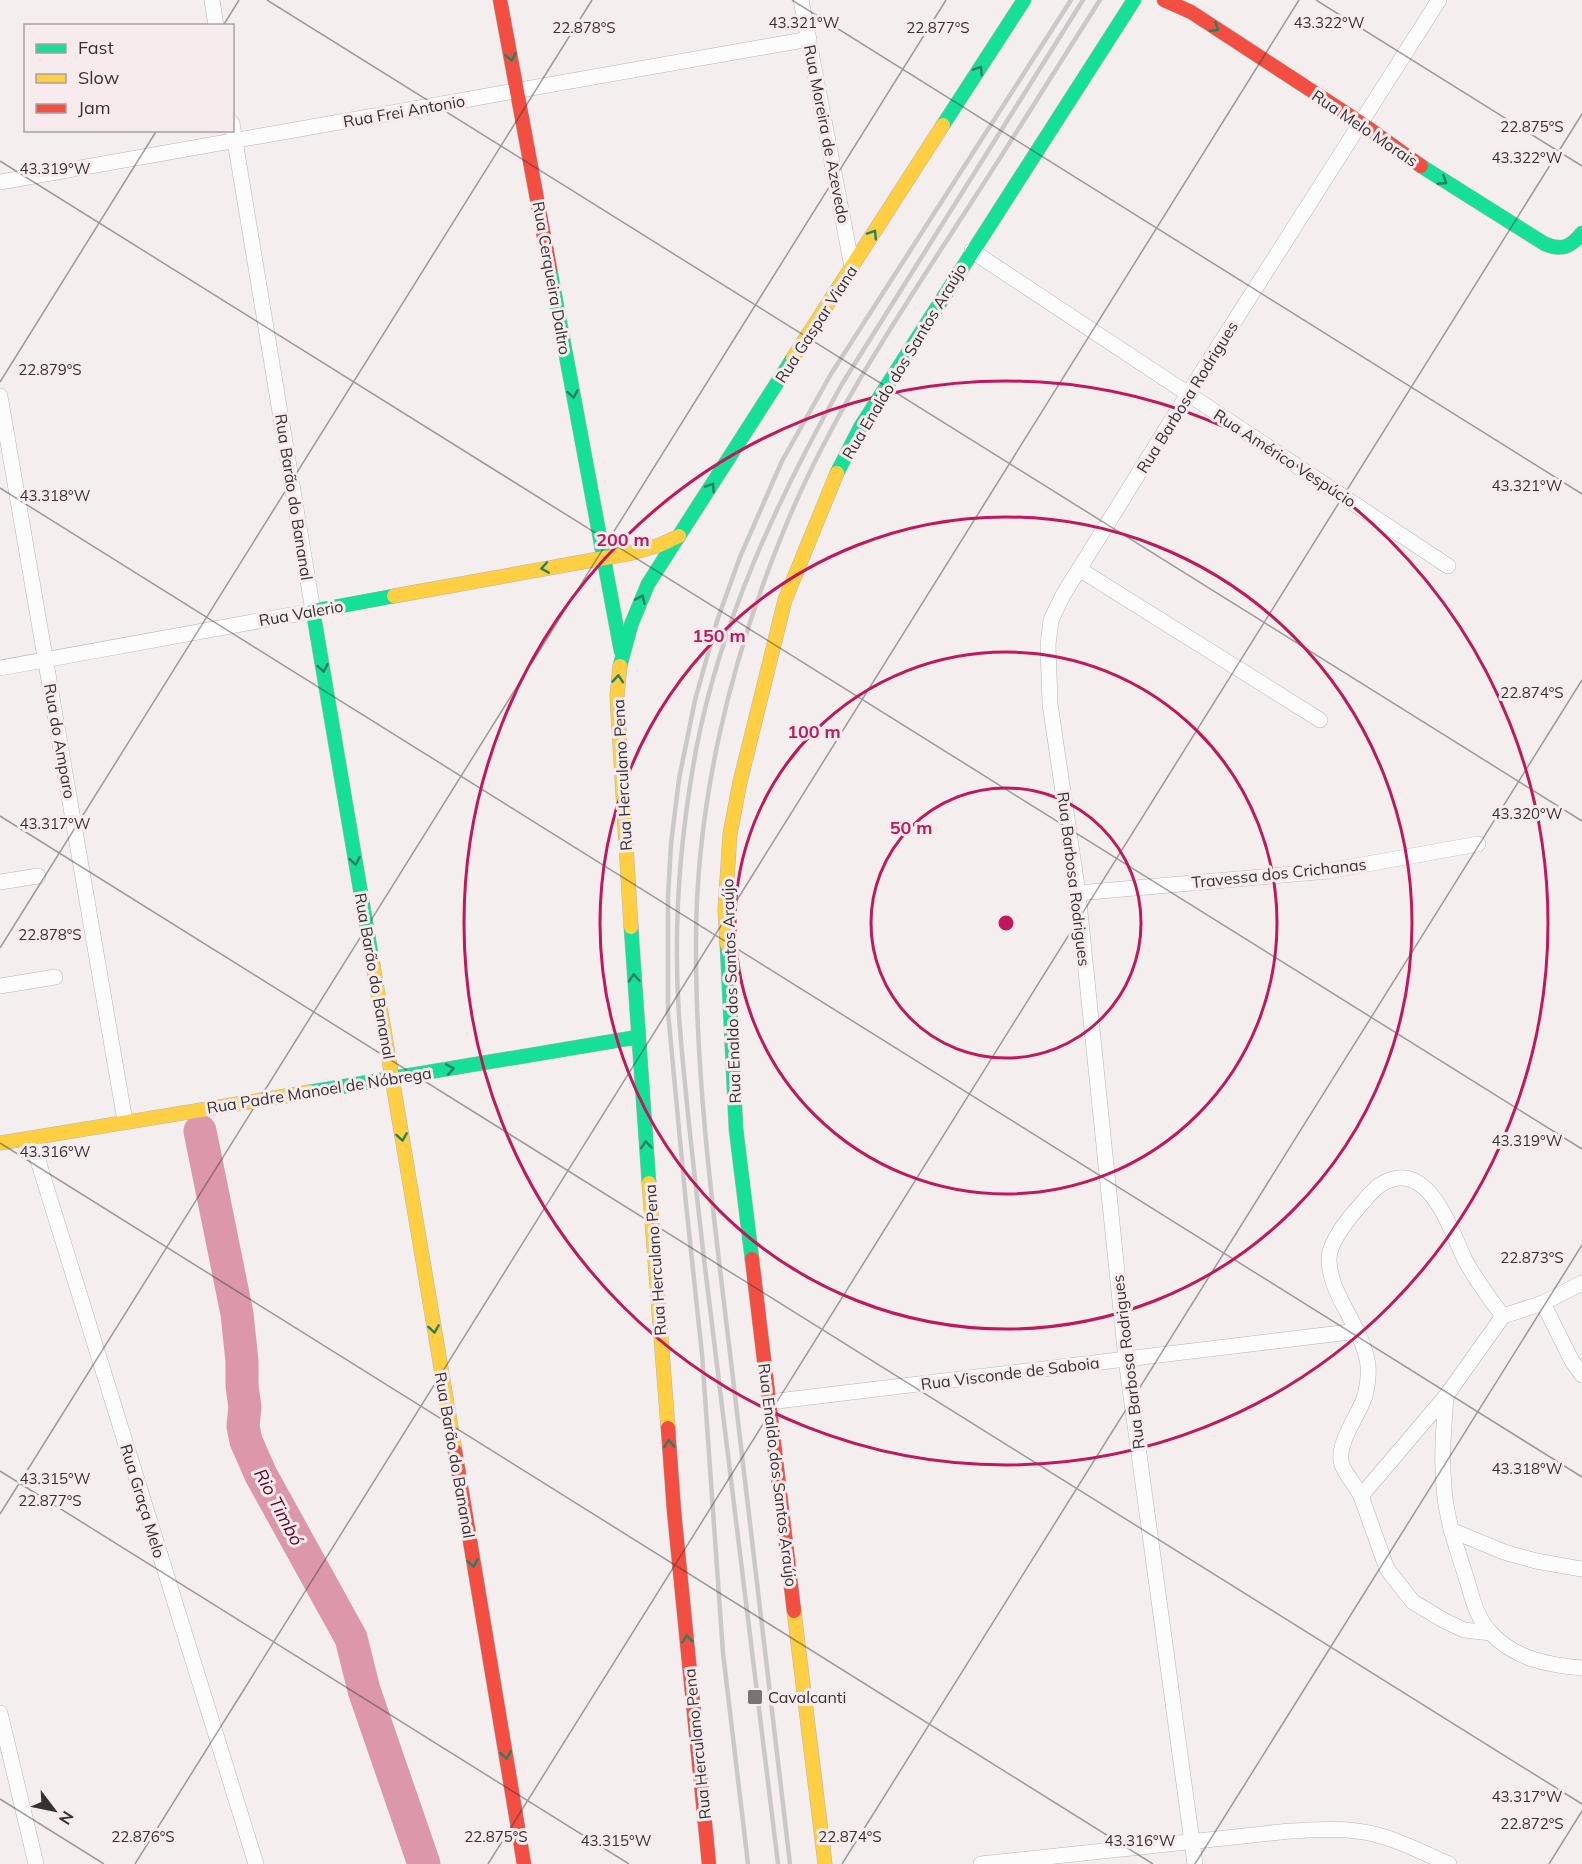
<svg xmlns="http://www.w3.org/2000/svg" width="1582" height="1864" font-family="Mulish,sans-serif">
<style>
.lines{fill:none;stroke-linecap:round;stroke-linejoin:round}
.river{stroke:#dc98aa;stroke-width:33}
.street-casing{stroke:#b8b4b4;stroke-width:16}
.fast-casing{stroke:#b8b4b4;stroke-width:15}
.slow-casing{stroke:#b8b4b4;stroke-width:15}
.jam-casing{stroke:#b8b4b4;stroke-width:15}
.street{stroke:#fdfcfd;stroke-width:15}
.fast{stroke:#16e098;stroke-width:14}
.slow{stroke:#ffcf43;stroke-width:14}
.jam{stroke:#f24e42;stroke-width:14}
.rail{stroke:#cac8c8;stroke-width:4.5}
.oneway{stroke:#288060}
.ticks{fill:none;stroke:#363233;stroke-width:1.5;stroke-opacity:0.45}
.ring{fill:none;stroke:#c2185b;stroke-width:3}
.poi-dot{fill:#787475;stroke:#f7ebed;stroke-width:2}
.labels{text-anchor:middle;dominant-baseline:central;stroke-width:6;stroke-linejoin:round;paint-order:stroke}
.street-label{font-size:16px;fill:#363233;stroke:#f7ebed}
.poi-label{font-size:16px;fill:#363233;stroke:#f7ebed;text-anchor:start}
.water-label{font-size:18px;font-style:italic;fill:#5e042a;stroke:#f7ebed}
.ticks-label{font-size:15px;text-anchor:middle;fill:#363233;stroke:#f7ebed;stroke-width:6;stroke-linejoin:round;paint-order:stroke}
.centre{fill:#c2185b;stroke:#f7ebed;stroke-width:3}
.ring-label{font-size:18px;text-anchor:middle;font-weight:bold;fill:#c2185b;stroke:#f7ebed;stroke-width:6;stroke-linejoin:round;paint-order:stroke}
</style>
<rect width="100%" height="100%" fill="#f4eeef"/>
<g class="lines">
<path class="river" d="M200 1131 237 1314 242 1361V1386L245 1407 243 1426 246 1441 261 1475 351 1638 364 1690 424 1864"/>
<defs>
<g id="street">
<path d="M212 0 216 26"/>
<path d="M801 0 852 267"/>
<path d="M0 182 809 39"/>
<path d="M972 251 1448 566"/>
<path d="M0 396 125 1121"/>
<path d="M1079 569 1320 720"/>
<path d="M0 668 313 611 232 123"/>
<path d="M0 882 38 876"/>
<path d="M1078 893 1328 871 1478 844"/>
<path d="M0 986 55 977"/>
<path d="M31 1138 256 1864"/>
<path d="M1543 1303 1572 1361 1582 1375"/>
<path d="M1503 1316C1489 1298 1476 1280 1465 1260 1450 1229 1428 1155 1380 1185 1374 1189 1368 1196 1364 1201 1352 1214 1329 1241 1329 1259 1329 1295 1363 1327 1368 1365 1369 1374 1367 1387 1365 1396 1359 1415 1335 1445 1342 1465 1346 1475 1356 1486 1361 1496L1446 1396 1503 1316 1543 1303 1582 1283"/>
<path d="M1446 1396C1444 1426 1441 1456 1444 1487 1446 1519 1457 1549 1467 1580 1472 1598 1477 1619 1491 1633 1515 1659 1548 1665 1582 1668"/>
<path d="M769 1402 1358 1331"/>
<path d="M1361 1496 1387 1569 1413 1602 1445 1621 1464 1630 1491 1633"/>
<path d="M1451 1530 1504 1552 1536 1561 1582 1569"/>
<path d="M0 1713 36 1864"/>
<path d="M981 1864 1290 1831C1312 1830 1334 1828 1356 1831 1388 1834 1419 1851 1449 1864"/>
<path d="M1195 1864 1126 1359 1078 893 1050 704 1048 645 1051 620 1063 595 1188 394 1439 0"/>
</g>
<g id="fast">
<path d="M943 125 1024 0"/>
<path d="M1421 166 1545 244C1562 251 1571 247 1582 233"/>
<path d="M550 269 621 651"/>
<path d="M837 473 861 426 1134 0"/>
<path d="M620 666 631 625 648 584 793 358"/>
<path d="M631 927 649 1183"/>
<path d="M727 944 736 1129 752 1259"/>
<path d="M373 965 313 611 394 596"/>
<path d="M310 1092 638 1037"/>
</g>
<g id="slow">
<path d="M793 358 943 125"/>
<path d="M394 596 632 553 660 545 679 536"/>
<path d="M620 666 617 696 631 927"/>
<path d="M727 944 725 910 730 834 740 782 785 600 837 473"/>
<path d="M373 965 455 1451"/>
<path d="M0 1143 310 1092"/>
<path d="M649 1183 668 1428"/>
<path d="M794 1611 825 1864"/>
</g>
<g id="jam">
<path d="M500 0 550 269"/>
<path d="M1164 0 1191 12 1361 123 1421 166"/>
<path d="M752 1259 794 1611"/>
<path d="M668 1428 674 1511 709 1864"/>
<path d="M455 1451 524 1864"/>
</g>
</defs>
<use href="#street" class="street-casing"/>
<use href="#fast" class="fast-casing"/>
<use href="#slow" class="slow-casing"/>
<use href="#jam" class="jam-casing"/>
<use href="#street" class="street"/>
<use href="#fast" class="fast"/>
<use href="#slow" class="slow"/>
<use href="#jam" class="jam"/>
<g class="rail">
<path d="M748 1864 723 1653 702 1354 686 1204 668 1012V897L671 844 679 779 695 700 718 618 740 557 782 461 831 374 1071 0"/>
<path d="M778 1864C755 1662 727 1461 704 1259 695 1178 685 1097 679 1016 673 928 680 837 696 750 721 620 778 498 842 384L1083 0"/>
<path d="M790 1864C771 1694 749 1523 730 1353 714 1219 696 1084 696 949 695 808 729 665 782 535 827 422 896 319 962 217 1009 145 1054 72 1100 0"/>
</g>
</g>
<defs><path id="oneway-chevron" d="M-2-3.5L2.5 0L-2 3.5" fill="none" stroke-width="1.6" stroke-linecap="round" stroke-linejoin="round" transform="scale(1.5)"/></defs>
<g class="oneway">
<use href="#oneway-chevron" transform="translate(1215 28) rotate(33)"/>
<use href="#oneway-chevron" transform="translate(511 57) rotate(79)"/>
<use href="#oneway-chevron" transform="translate(979 70) rotate(-57)"/>
<use href="#oneway-chevron" transform="translate(1443 181) rotate(33)"/>
<use href="#oneway-chevron" transform="translate(873 234) rotate(-57)"/>
<use href="#oneway-chevron" transform="translate(573 394) rotate(80)"/>
<use href="#oneway-chevron" transform="translate(711 487) rotate(-57)"/>
<use href="#oneway-chevron" transform="translate(545 568) rotate(170)"/>
<use href="#oneway-chevron" transform="translate(641 599) rotate(-66)"/>
<use href="#oneway-chevron" transform="translate(323 668) rotate(80)"/>
<use href="#oneway-chevron" transform="translate(618 679) rotate(-86)"/>
<use href="#oneway-chevron" transform="translate(355 861) rotate(80)"/>
<use href="#oneway-chevron" transform="translate(634 978) rotate(-93)"/>
<use href="#oneway-chevron" transform="translate(450 1069) rotate(-10)"/>
<use href="#oneway-chevron" transform="translate(402 1137) rotate(81)"/>
<use href="#oneway-chevron" transform="translate(646 1145) rotate(-94)"/>
<use href="#oneway-chevron" transform="translate(434 1329) rotate(81)"/>
<use href="#oneway-chevron" transform="translate(669 1444) rotate(-94)"/>
<use href="#oneway-chevron" transform="translate(473 1563) rotate(80)"/>
<use href="#oneway-chevron" transform="translate(687 1639) rotate(-96)"/>
<use href="#oneway-chevron" transform="translate(506 1755) rotate(80)"/>
</g>
<path class="ticks" d="M267 0 1582 821M792 0 1582 494M1316 0 1582 166M223 26 239 0M0 161 1582 1149M0 382 157 130M0 488 1582 1477M0 816 1582 1804M0 948 592 0M0 1143 1153 1864M0 1471 629 1864M0 1514 946 0M0 1799 104 1864M135 1864 1299 0M488 1864 1582 114M842 1864 1582 680M1195 1864 1582 1245M1549 1864 1582 1811"/>
<g class="ring">
<circle cx="1006" cy="923" r="135"/>
<circle cx="1006" cy="923" r="271"/>
<circle cx="1006" cy="923" r="406"/>
<circle cx="1006" cy="923" r="542"/>
</g>
<rect class="poi-dot" x="747" y="1689" width="16" height="16" rx="3"/>
<g class="labels">
<g class="street-label">
<text transform="translate(404 111) rotate(-10)">Rua Frei Antonio</text>
<text transform="translate(1365 128) rotate(34)">Rua Melo Morais</text>
<text transform="translate(827 134) rotate(79)">Rua Moreira de Azevedo</text>
<text transform="translate(552 278) rotate(80)">Rua Cerqueira Daltro</text>
<text transform="translate(816 324) rotate(-57)">Rua Gaspar Viana</text>
<text transform="translate(904 361) rotate(-59)">Rua Enaldo dos Santos Araújo</text>
<text transform="translate(1187 397) rotate(-58)">Rua Barbosa Rodrigues</text>
<text transform="translate(1285 458) rotate(33)">Rua Américo Vespúcio</text>
<text transform="translate(294 497) rotate(81)">Rua Barão do Bananal</text>
<text transform="translate(301 613) rotate(-10)">Rua Valerio</text>
<text transform="translate(60 741) rotate(80)">Rua do Amparo</text>
<text transform="translate(622 775) rotate(-93)">Rua Herculano Pena</text>
<text transform="translate(1279 873) rotate(-6)">Travessa dos Crichanas</text>
<text transform="translate(1074 879) rotate(83)">Rua Barbosa Rodrigues</text>
<text transform="translate(375 976) rotate(80)">Rua Barão do Bananal</text>
<text transform="translate(731 991) rotate(-92)">Rua Enaldo dos Santos Araújo</text>
<text transform="translate(319 1090) rotate(-9)">Rua Padre Manoel de Nóbrega</text>
<text transform="translate(655 1260) rotate(-94)">Rua Herculano Pena</text>
<text transform="translate(1128 1362) rotate(-97)">Rua Barbosa Rodrigues</text>
<text transform="translate(1010 1373) rotate(-7)">Rua Visconde de Saboia</text>
<text transform="translate(455 1455) rotate(80)">Rua Barão do Bananal</text>
<text transform="translate(778 1475) rotate(83)">Rua Enaldo dos Santos Araújo</text>
<text transform="translate(143 1501) rotate(73)">Rua Graça Melo</text>
<text transform="translate(697 1744) rotate(-96)">Rua Herculano Pena</text>
</g>
<g class="poi-label">
<text x="768" y="1697">Cavalcanti</text>
</g>
<g class="water-label">
<text transform="translate(279 1507) rotate(62)">Rio Timbó</text>
</g>
</g>
<g class="ticks-label">
<text x="804" y="28">43.321°W</text>
<text x="1329" y="28">43.322°W</text>
<text x="584" y="33">22.878°S</text>
<text x="938" y="33">22.877°S</text>
<text x="1532" y="132">22.875°S</text>
<text x="1527" y="163">43.322°W</text>
<text x="55" y="174">43.319°W</text>
<text x="50" y="375">22.879°S</text>
<text x="1527" y="491">43.321°W</text>
<text x="55" y="501">43.318°W</text>
<text x="1532" y="698">22.874°S</text>
<text x="1527" y="819">43.320°W</text>
<text x="55" y="829">43.317°W</text>
<text x="50" y="940">22.878°S</text>
<text x="1527" y="1146">43.319°W</text>
<text x="55" y="1157">43.316°W</text>
<text x="1532" y="1263">22.873°S</text>
<text x="1527" y="1474">43.318°W</text>
<text x="55" y="1484">43.315°W</text>
<text x="50" y="1506">22.877°S</text>
<text x="1527" y="1802">43.317°W</text>
<text x="1532" y="1829">22.872°S</text>
<text x="143" y="1842">22.876°S</text>
<text x="496" y="1842">22.875°S</text>
<text x="850" y="1842">22.874°S</text>
<text x="616" y="1846">43.315°W</text>
<text x="1140" y="1846">43.316°W</text>
</g>
<circle cx="1006" cy="923" r="9" class="centre"/>
<g class="ring-label">
<text x="623" y="546">200 m</text>
<text x="719" y="642">150 m</text>
<text x="814" y="738">100 m</text>
<text x="911" y="834">50 m</text>
</g>
<rect x="24" y="24" width="210" height="108" fill="#f7ebed" stroke="#aaa1a3" stroke-width="1.5"/>
<rect x="36" y="44" width="30" height="9" fill="#16e098" stroke="#aaa1a3" stroke-width="1.5"/>
<text x="78" y="54" font-size="18" fill="#363233">Fast</text>
<rect x="36" y="74" width="30" height="9" fill="#ffcf43" stroke="#aaa1a3" stroke-width="1.5"/>
<text x="78" y="84" font-size="18" fill="#363233">Slow</text>
<rect x="36" y="104" width="30" height="9" fill="#f24e42" stroke="#aaa1a3" stroke-width="1.5"/>
<text x="78" y="114" font-size="18" fill="#363233">Jam</text>
<g transform="translate(54 1810) rotate(122)" stroke="#f7ebed" stroke-width="4.5" paint-order="stroke">
<path d="M0-4.5L10 22L0 15L-10 22Z" fill="#363233"/>
<text y="-9" font-size="16" font-weight="bold" text-anchor="middle" fill="#363233">N</text>
</g>
</svg>
